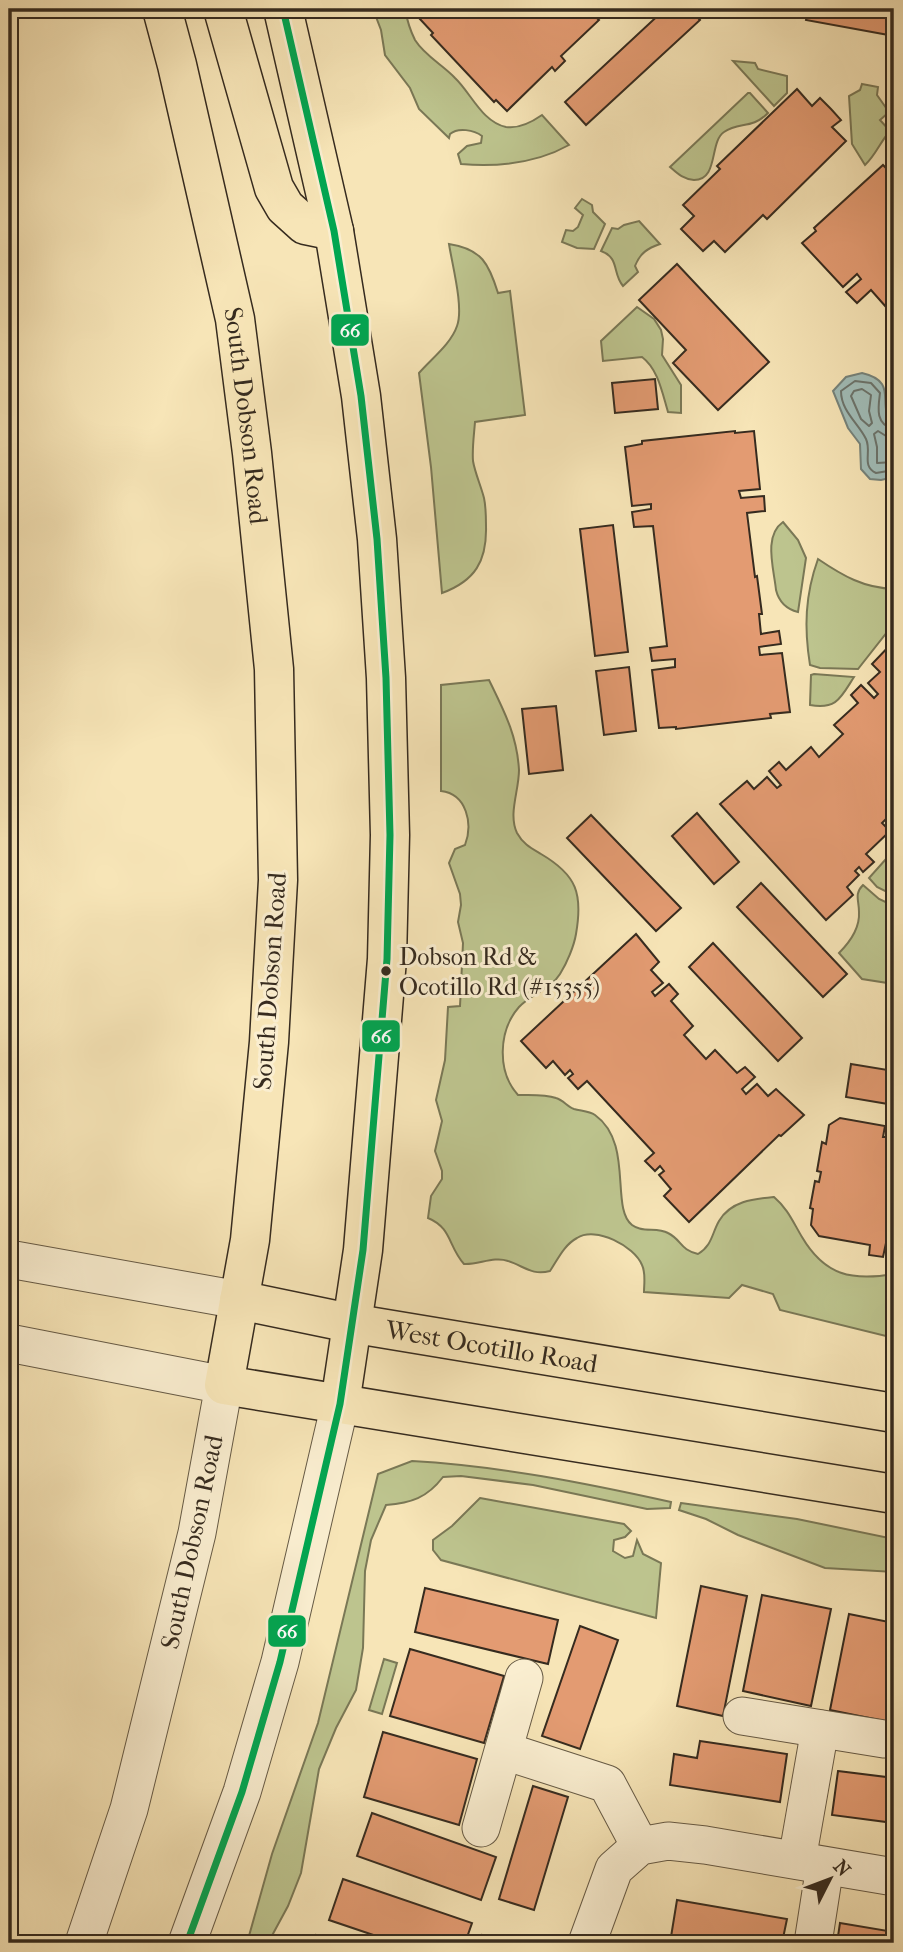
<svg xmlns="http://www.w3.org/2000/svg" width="903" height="1952" font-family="'IM FELL French Canon',serif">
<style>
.green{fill:#bdc48e;stroke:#7a7856;stroke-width:2}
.water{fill:#a1bdb8;stroke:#76837b;stroke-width:2}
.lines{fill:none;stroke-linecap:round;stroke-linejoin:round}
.shore{stroke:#6c746c;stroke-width:2}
.building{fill:#e39b72;stroke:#362b1f;stroke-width:2}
.minor-casing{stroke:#665a45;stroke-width:39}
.major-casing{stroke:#362b1f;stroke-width:41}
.minor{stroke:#faeed0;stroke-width:37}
.major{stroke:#f7e5b7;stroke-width:38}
.bus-1-casing{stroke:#faeed0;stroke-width:12}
.bus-1{stroke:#00a651;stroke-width:7}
.bus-dot{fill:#362b1f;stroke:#faeed0;stroke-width:2.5}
.labels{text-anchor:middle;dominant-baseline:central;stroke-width:6;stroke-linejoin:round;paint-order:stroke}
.bus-label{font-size:24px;fill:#362b1f;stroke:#faeed0;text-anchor:start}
.street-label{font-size:26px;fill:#362b1f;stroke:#faeed0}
.line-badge{stroke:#faeed0;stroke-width:2.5}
.badge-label{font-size:19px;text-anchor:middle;font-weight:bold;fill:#fff}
</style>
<rect width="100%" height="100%" fill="#f7e5b7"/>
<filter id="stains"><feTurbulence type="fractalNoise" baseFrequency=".00286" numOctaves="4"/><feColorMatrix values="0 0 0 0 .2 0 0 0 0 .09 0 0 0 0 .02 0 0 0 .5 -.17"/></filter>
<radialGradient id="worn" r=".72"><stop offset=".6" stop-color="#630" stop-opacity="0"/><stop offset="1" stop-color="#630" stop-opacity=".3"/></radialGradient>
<g class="green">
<path d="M373 9H405C407 20 410 30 415 40 425 56 443 65 455 78 471 93 482 122 506 127 519 129 532 122 542 115L569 145C537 163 498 167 461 164L458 154 467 146 481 143 482 136C474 130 458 127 450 134L449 138 419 109 410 88 385 55 381 30Z"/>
<path d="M733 61 755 63 758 69 787 76V93L774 106Z"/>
<path d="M862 84 878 87 877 95 889 112 880 120 890 131C880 142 876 155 865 165L852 144 849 96 860 90Z"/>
<path d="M748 93H750L768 113C751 130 739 121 724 132 709 142 719 180 694 180 683 179 678 174 670 167Z"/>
<path d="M582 199 592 205 593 212 605 224 594 249 577 248 562 242 566 230 573 231 578 227 583 215 575 208Z"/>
<path d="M639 221 660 244C648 248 640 253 635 266L638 272 623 286C612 273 620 258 601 251L612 228 618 229 624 225Z"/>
<path d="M449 244C482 249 489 264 498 293L510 291 525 415 475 422C474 435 472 449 473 461 475 473 481 486 484 498 486 507 486 517 486 526 487 561 475 581 442 593L431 467 419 373C431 359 451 344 457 326 464 308 452 264 449 244Z"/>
<path d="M637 307 654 319 661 330 663 339 662 355 681 385V413L668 412C662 392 658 369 642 357L603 361 601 341Z"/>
<path d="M783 522 798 540 806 558 798 612C786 609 779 602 776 590 774 569 763 536 783 522Z"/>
<path d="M818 559C843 576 864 588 894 589V630L888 631 858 669 820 668 810 665C804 628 805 595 818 559Z"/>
<path d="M814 674 854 677C841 697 837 710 810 705L811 675Z"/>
<path d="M489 680C504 711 517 735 519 770 519 791 508 814 517 833 523 844 531 848 541 854 577 875 583 894 576 934 574 946 567 963 560 974 551 989 531 994 519 1007 498 1031 497 1072 518 1095 530 1095 545 1094 556 1098 563 1100 568 1107 574 1109 581 1111 589 1111 595 1115 634 1143 610 1208 632 1225 642 1233 657 1227 668 1233 682 1240 680 1250 698 1254 712 1246 712 1233 719 1221 731 1201 753 1199 774 1197 788 1209 793 1222 802 1237 825 1276 852 1281 894 1274V1338L780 1310 773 1294 742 1285 729 1298 644 1292C644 1284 646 1273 642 1265 634 1246 596 1226 577 1238 564 1245 558 1259 550 1271 532 1276 524 1266 508 1261 494 1256 478 1265 464 1264 448 1246 452 1228 428 1218L431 1196 442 1179V1171L435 1151 442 1121 436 1100 445 1060 448 1007 460 1006 463 943 458 922 461 905 460 894 449 863 455 849 465 845C473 824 467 794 441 791V685Z"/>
<path d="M894 850 893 895 877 887 869 878Z"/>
<path d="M863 885 879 899 894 906V984L862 979 839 953C850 942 860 928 859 912 859 900 854 894 863 885Z"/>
<path d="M412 1461C500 1466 585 1483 671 1502L670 1508 647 1509 533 1485 461 1476 443 1477C427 1498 411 1503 386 1505L371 1540 365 1571 363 1648 356 1690 336 1728 319 1769 301 1873 288 1906 268 1943H247L272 1854 318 1723 378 1474Z"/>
<path d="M480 1498 624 1524 631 1531 625 1537 614 1540 613 1551 625 1558 633 1556 637 1540 643 1554 661 1563 656 1618 441 1560 433 1550V1540L452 1526Z"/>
<path d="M681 1503 797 1519 894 1539V1572L825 1568 738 1535 706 1519 679 1510Z"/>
<path d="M384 1659 397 1663 382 1714 369 1710Z"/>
</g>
<path class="water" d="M862 373C901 382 874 406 894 424V477L881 480 870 479 861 469 860 444 848 428 833 391 846 377Z"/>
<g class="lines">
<g class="shore">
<path d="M862 389 871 395 869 411 872 423 869 426 861 419 851 396 854 391Z"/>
<path d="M894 429C875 425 878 408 880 393L871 383 855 381 841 391C841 411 858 423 866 439 872 452 861 466 876 473L894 470"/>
<path d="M894 438 886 436 878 431 874 434 877 447V463L894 462"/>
</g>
</g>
<g class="building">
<path d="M429 9H588L599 20 561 56 565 61 555 71 552 67 507 111 496 100 494 102 431 35 433 33 419 18Z"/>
<path d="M665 9H690L700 20 586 125 565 102Z"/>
<path d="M808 9H894V36L806 20Z"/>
<path d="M797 89 812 106 820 98 831 109 841 120 832 127 846 141 767 219 763 215 725 252 714 241 703 251 681 229 694 216 683 205 720 169 717 166Z"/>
<path d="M894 158V316L871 290 857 303 846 292 861 279 857 274 843 287 802 243 816 231 814 228 883 165 885 167Z"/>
<path d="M677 264 769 362 718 410 673 363 686 350 639 300Z"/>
<path d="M655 379 658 409 615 413 612 383Z"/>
<path d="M735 431V433L754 431 760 489 739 491 741 498 764 496 765 511 747 513 755 577 757 576 762 614H759L761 634 779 631 781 644 759 647 760 655 782 653 790 712 770 714 771 718 676 729V727L659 728 652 670 675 667V659L652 661 650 648 667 646 653 526 634 527 632 512 651 509V504L632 506 625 447 642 444V441Z"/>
<path d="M613 525 628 652 595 656 580 529Z"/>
<path d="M894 641V811L882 823 890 831 866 854 874 862 863 872 859 867 855 871 859 875 847 887 853 895 826 920 720 804 747 781 754 789 767 777 777 788 781 785 769 771 779 762 786 770 811 747 819 757 843 734 834 725 858 703 851 695 861 685 874 698 878 694 868 683 880 672 872 664Z"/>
<path d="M629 667 636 731 604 735 596 671Z"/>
<path d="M556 706 563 770 529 774 522 709Z"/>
<path d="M697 813 739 862 714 884 672 836Z"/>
<path d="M591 815 681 908 656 931 567 838Z"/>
<path d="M761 883 847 974 823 997 737 907Z"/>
<path d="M636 934 659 962 651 970 663 983 652 992 655 996 669 984 678 994 671 1001 693 1026 684 1035 706 1059 715 1050 737 1073 745 1067 755 1077 742 1089 746 1094 757 1084 768 1096 776 1089 804 1115 781 1136 779 1135 689 1222 664 1196 671 1189 659 1175 664 1171 660 1166 655 1171 645 1161 654 1153 587 1081 578 1089 568 1078 573 1074 570 1070 565 1075 553 1061 546 1068 521 1041Z"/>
<path d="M713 943 802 1038 778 1061 689 967Z"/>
<path d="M851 1064 894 1071V1105L846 1097Z"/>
<path d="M891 1117 894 1118V1245L886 1243 883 1257 869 1255 870 1245 819 1236 811 1225 813 1209 810 1208 815 1181 819 1182 821 1172 817 1171 822 1142 826 1144 829 1125 840 1118 885 1126 883 1137H888Z"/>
<path d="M701 1586 747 1596 723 1716 677 1706Z"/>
<path d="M425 1588 558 1620 548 1664 415 1632Z"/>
<path d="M762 1595 831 1609 811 1706 743 1691Z"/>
<path d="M849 1614 894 1623V1723L830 1710Z"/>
<path d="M580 1626 618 1640 580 1749 542 1736Z"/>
<path d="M410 1649 504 1676 484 1743 390 1716Z"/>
<path d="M383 1732 477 1759 459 1825 364 1797Z"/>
<path d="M700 1741 787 1754 780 1802 670 1785 674 1754 697 1758Z"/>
<path d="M838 1771 894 1778V1823L832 1815Z"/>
<path d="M533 1786 568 1797 534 1910 499 1899Z"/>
<path d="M372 1813 496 1857 481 1900 357 1856Z"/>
<path d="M343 1879 472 1923 465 1943H397L329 1920Z"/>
<path d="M677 1900 787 1919 782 1943H670Z"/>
<path d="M840 1923 894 1932V1943H837Z"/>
<path d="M316 1935 337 1943H313Z"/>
<path d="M482 1935 505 1943H479Z"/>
</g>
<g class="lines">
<defs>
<g id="minor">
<path d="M9 1259 239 1300"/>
<path d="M9 1343 224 1385 197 1533 129 1809 84 1943"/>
<path d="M742 1716 884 1739"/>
<path d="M505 1751 607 1784 640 1846"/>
<path d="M481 1828 524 1678"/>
<path d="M797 1860 820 1729"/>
<path d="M187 1943 242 1792 280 1662 340 1404"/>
<path d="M587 1943 614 1869 640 1846 668 1841 705 1845 894 1877"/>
<path d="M813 1943 825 1866"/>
</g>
<g id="major">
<path id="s1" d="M162 9 177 65 235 319 252 453 274 669 278 880 269 1042 250 1240 224 1385 894 1494"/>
<path d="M223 9 274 188 285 207 305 225 334 231"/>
<path d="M283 9 334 231 361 396 377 539 386 678 390 835 387 959 363 1250 340 1404"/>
<path id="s2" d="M239 1300 350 1323 894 1413"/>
</g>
</defs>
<use href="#minor" class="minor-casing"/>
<use href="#major" class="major-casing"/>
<use href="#minor" class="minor"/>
<use href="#major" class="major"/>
<defs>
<path id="bus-1" d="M187 1943 242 1792 280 1662 340 1404 363 1250 387 959 390 835 386 678 377 539 361 396 334 231 283 9"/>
</defs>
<use href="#bus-1" class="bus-1-casing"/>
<use href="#bus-1" class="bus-1"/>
</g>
<circle class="bus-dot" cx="386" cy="971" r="6"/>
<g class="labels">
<g class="bus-label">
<text x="399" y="957">Dobson Rd &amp;<tspan x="399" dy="30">Ocotillo Rd (#15355)</tspan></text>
</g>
<g class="street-label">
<text stroke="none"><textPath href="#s1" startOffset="416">South Dobson Road</textPath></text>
<text transform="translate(270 981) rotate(-86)">South Dobson Road</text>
<text stroke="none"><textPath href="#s2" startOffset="257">West Ocotillo Road</textPath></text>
<text transform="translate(192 1542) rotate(-78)">South Dobson Road</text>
</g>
</g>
<g class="line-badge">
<rect x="330" y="313" width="40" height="34" rx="7" fill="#00a651"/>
<rect x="361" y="1019" width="40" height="34" rx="7" fill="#00a651"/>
<rect x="267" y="1614" width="40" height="34" rx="7" fill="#00a651"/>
</g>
<g class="badge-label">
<text x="350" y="337">66</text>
<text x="381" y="1043">66</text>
<text x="287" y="1638">66</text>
</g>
<rect width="903" height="1952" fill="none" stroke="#f7e5b7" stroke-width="35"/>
<rect x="10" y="10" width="882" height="1931" fill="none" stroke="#362b1f" stroke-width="3.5"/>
<rect x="18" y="18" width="868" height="1917" fill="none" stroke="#362b1f" stroke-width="2"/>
<g transform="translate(830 1879) rotate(48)" stroke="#faeed0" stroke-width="5" paint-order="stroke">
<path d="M0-5L12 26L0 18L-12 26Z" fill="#362b1f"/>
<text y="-10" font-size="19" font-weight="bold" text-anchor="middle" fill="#362b1f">N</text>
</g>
<rect width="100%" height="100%" filter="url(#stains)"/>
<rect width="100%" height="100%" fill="url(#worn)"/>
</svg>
